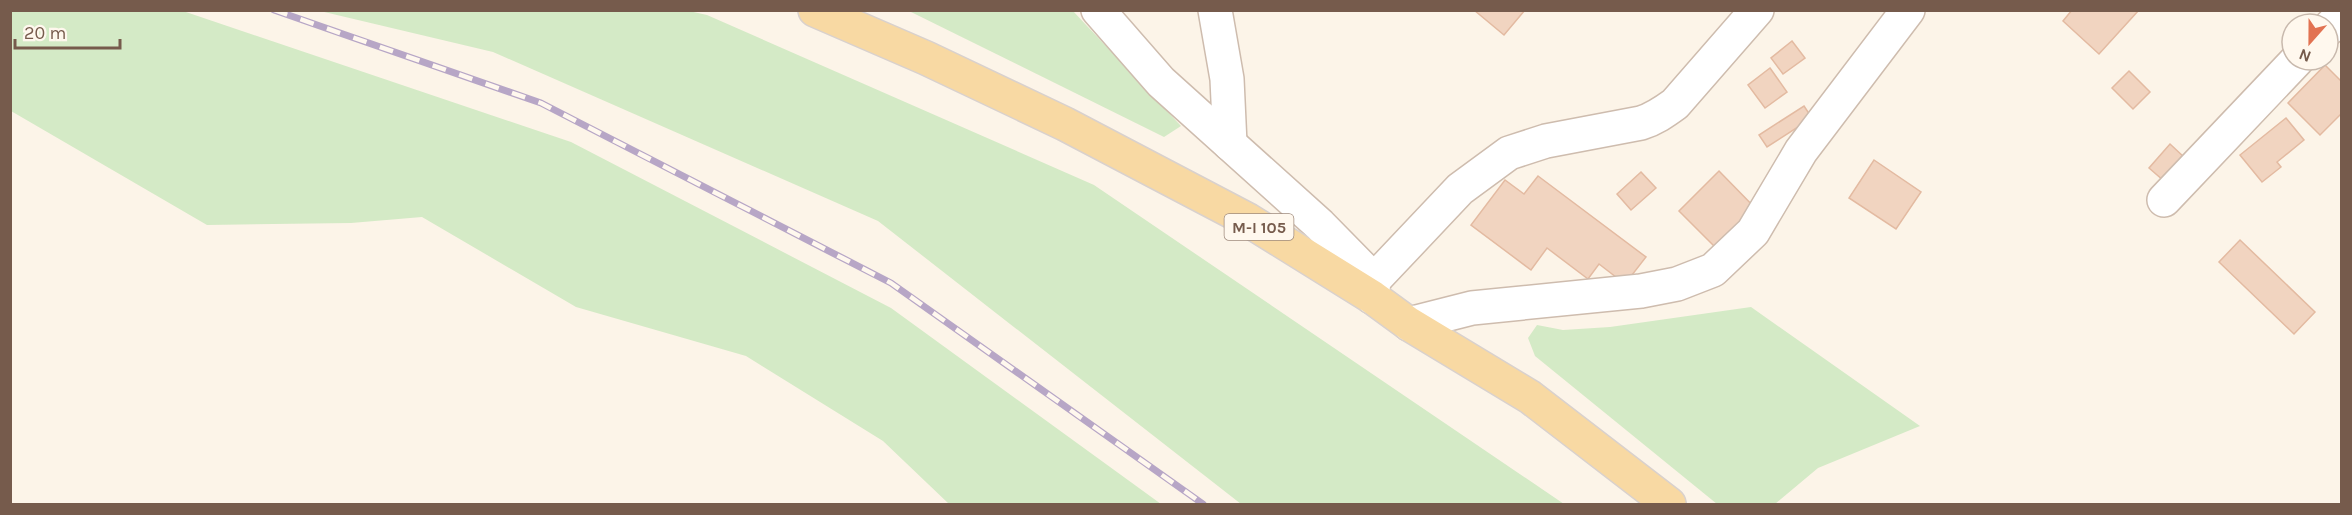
<svg xmlns="http://www.w3.org/2000/svg" width="2352" height="515" font-family="Karla,sans-serif">
<style>
.green{fill:#d4eac6}
.building{fill:#f1d4c0;stroke:#e3baa1;stroke-width:1.5}
.lines{fill:none;stroke-linecap:round;stroke-linejoin:round}
.minor-casing{stroke:#cebcae;stroke-width:36}
.major-casing{stroke:#d9d1cd;stroke-width:36}
.minor{stroke:#fff;stroke-width:33}
.major{stroke:#f8d9a3;stroke-width:33}
.rail-casing{stroke:#b7a6c6;stroke-width:7}
.rail{stroke:#fff8ee;stroke-width:4.5;stroke-dasharray:14;stroke-linecap:butt}
.labels{text-anchor:middle;dominant-baseline:central;stroke-width:6;stroke-linejoin:round;paint-order:stroke}
.shield{fill:#fff8ee;stroke:#9f8a7d;stroke-width:1.5}
.shield-label{font-size:16px;font-weight:bold;fill:#765b4c}
</style>
<rect width="100%" height="100%" fill="#fcf4e8"/>
<g class="green">
<path d="M11 10 183 11 571 142 891 308 1161 504H949L883 441 746 356 576 307 422 217 351 223 207 225 11 111Z"/>
<path d="M689 11 707 15 1094 185 1564 504H1241L878 221 493 52 320 11Z"/>
<path d="M909 11H1073L1181 126 1164 137Z"/>
<path d="M1751 307 1920 426 1818 468 1775 504H1717L1535 356 1528 338 1537 325 1563 330 1610 327Z"/>
</g>
<g class="building">
<path d="M1474 10H1525L1504 35Z"/>
<path d="M2072 10H2139L2099 54 2063 21Z"/>
<path d="M1792 41 1805 58 1783 74 1771 58Z"/>
<path d="M2325 65 2342 82V113L2320 135 2288 103Z"/>
<path d="M1770 68 1787 92 1765 108 1748 85Z"/>
<path d="M2129 71 2150 92 2133 109 2112 88Z"/>
<path d="M1804 106 1812 118 1767 147 1759 135Z"/>
<path d="M2286 118 2304 140 2277 162 2281 167 2262 182 2240 155Z"/>
<path d="M2170 144 2185 158 2164 181 2149 168Z"/>
<path d="M1874 160 1921 192 1896 229 1849 198Z"/>
<path d="M1719 171 1762 215 1722 254 1679 211Z"/>
<path d="M1641 172 1656 188 1631 210 1617 194Z"/>
<path d="M1538 176 1646 257 1625 284 1599 264 1588 279 1547 248 1531 270 1471 225 1505 180 1524 194Z"/>
<path d="M2240 240 2315 312 2294 334 2219 262Z"/>
</g>
<g class="lines">
<defs>
<g id="minor">
<path d="M1098 10 1161 82 1320 225 1374 280 1372 297"/>
<path d="M1215 10 1227 79 1230 144"/>
<path d="M2328 29 2342 15"/>
<path d="M2164 200 2297 60"/>
<path d="M1374 280 1460 189 1509 153 1546 141 1641 123C1654 119 1664 112 1675 104L1757 10"/>
<path d="M1409 324 1472 308 1641 291 1677 284 1713 270 1753 232 1801 151 1908 10"/>
</g>
<path id="major" d="M815 10 926 58 1065 124 1248 220 1372 297 1409 324 1530 397 1669 504"/>
</defs>
<use href="#minor" class="minor-casing"/>
<use href="#major" class="major-casing"/>
<use href="#minor" class="minor"/>
<use href="#major" class="major"/>
<defs>
<path id="rail" d="M274 10 541 103 891 283 1203 504"/>
</defs>
<use href="#rail" class="rail-casing"/>
<use href="#rail" class="rail"/>
</g>
<g class="labels">
<rect class="shield" x="1224.5" y="214" width="69" height="26" rx="4.5"/>
<g class="shield-label">
<text x="1259" y="227">M-I 105</text>
</g>
</g>
<rect width="2352" height="515" fill="none" stroke="#765b4c" stroke-width="24"/>
<g transform="translate(2310 42) rotate(201)"><circle r="28" fill="#fff8ee" stroke="#c8b9ad" stroke-width="1.5"/>
<path d="M0-4.5L10 22L0 15L-10 22Z" fill="#e27251"/>
<text y="-9" font-size="16" font-weight="bold" text-anchor="middle" fill="#765b4c">N</text>
</g>
<path d="M15 39v9h105v-9" fill="none" stroke="#765b4c" stroke-width="3"/>
<text x="24" y="39" font-size="18" fill="#765b4c" stroke="#fff8ee" stroke-width="4.5" paint-order="stroke">20 m</text>
</svg>
